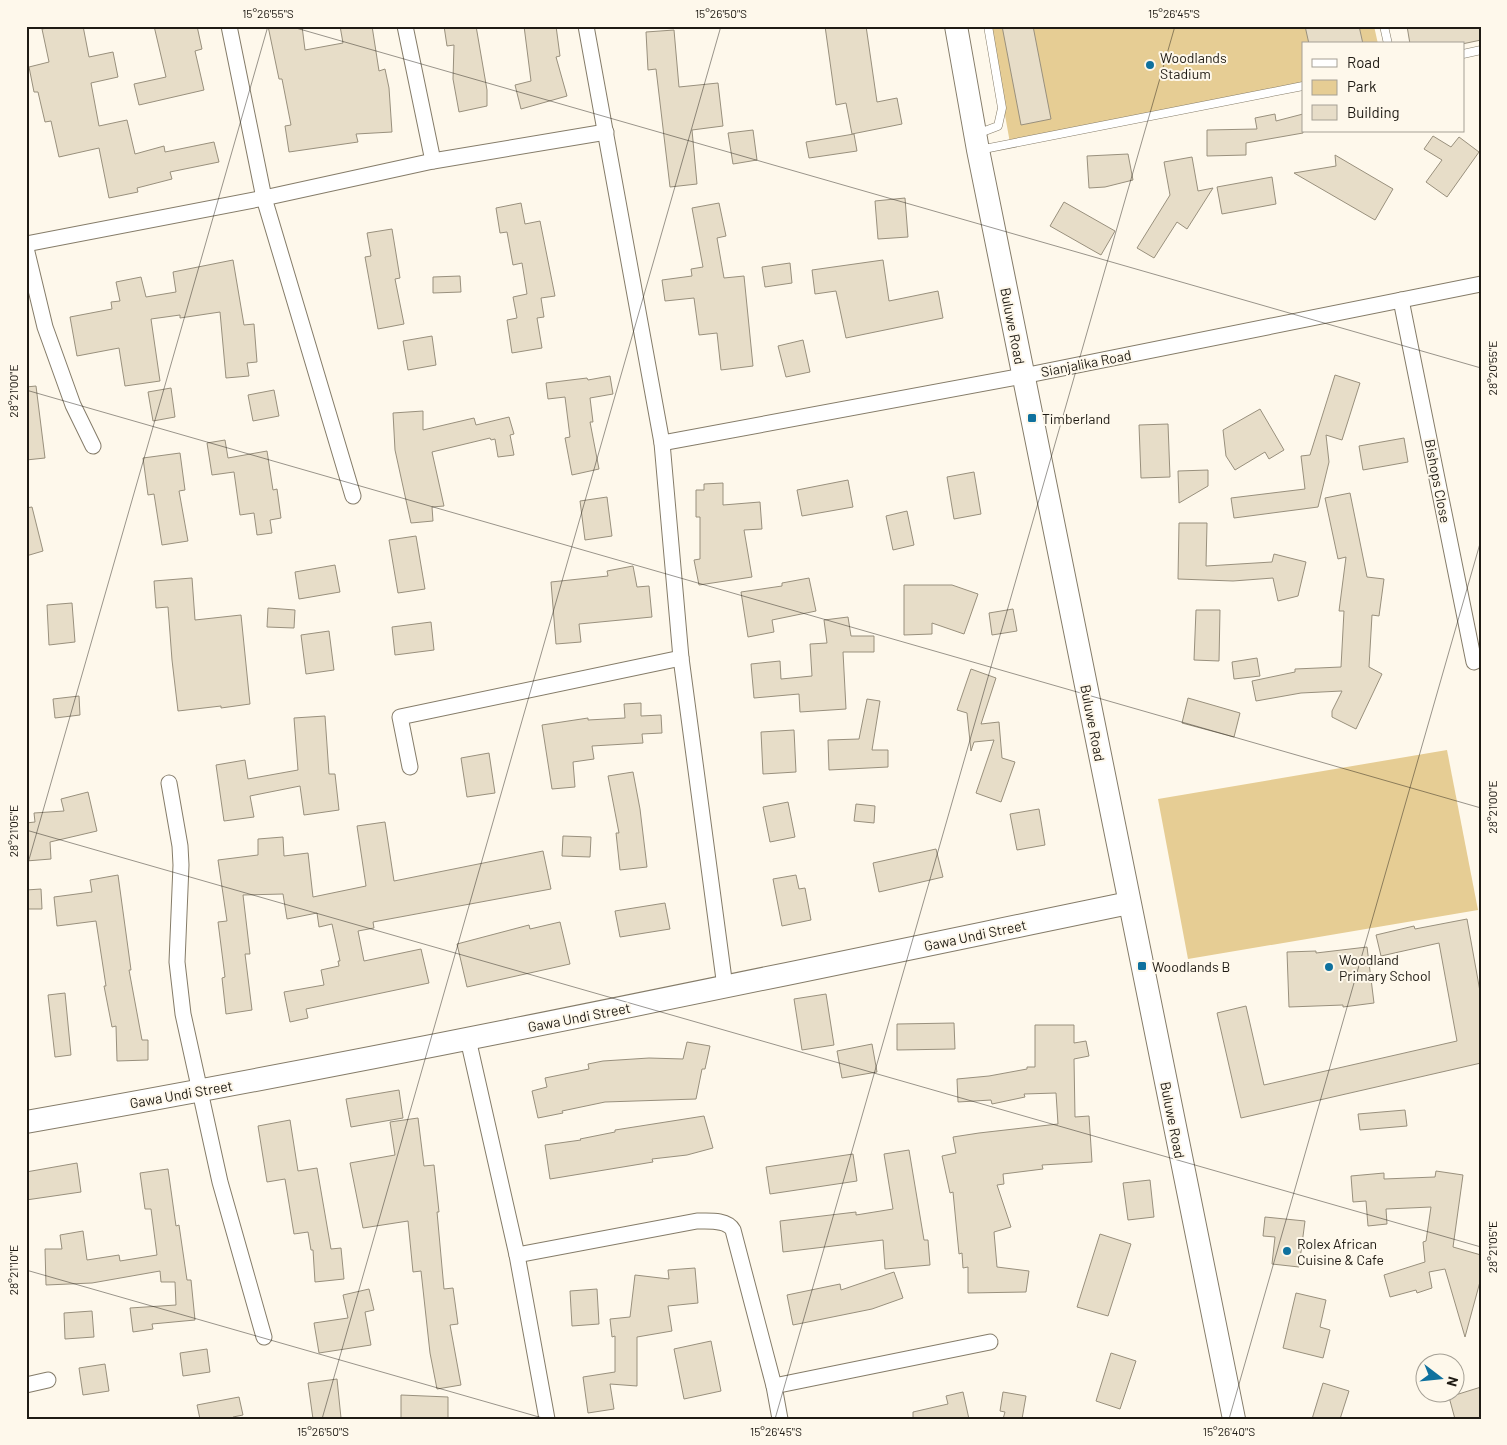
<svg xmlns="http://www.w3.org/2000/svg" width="1507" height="1445" font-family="Barlow,sans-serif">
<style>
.green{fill:#e6cd94}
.building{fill:#e7ddc8;stroke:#99907d}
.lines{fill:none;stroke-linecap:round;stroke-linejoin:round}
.lane-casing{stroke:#857c69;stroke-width:9}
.street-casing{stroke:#857c69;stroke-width:17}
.secondary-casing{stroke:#857c69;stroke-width:24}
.lane{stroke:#fff;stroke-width:8}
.street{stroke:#fff;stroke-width:15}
.secondary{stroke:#fff;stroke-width:22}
.ticks{fill:none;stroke:#1f1b14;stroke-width:1;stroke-opacity:0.45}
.poi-dot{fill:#0f719e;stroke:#fef8eb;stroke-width:2}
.labels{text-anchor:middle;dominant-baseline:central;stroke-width:4;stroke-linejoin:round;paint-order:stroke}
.poi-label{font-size:14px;fill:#1f1b14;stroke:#fef8eb;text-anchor:start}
.street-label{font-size:14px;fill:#1f1b14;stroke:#fef8eb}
.neatline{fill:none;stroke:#1f1b14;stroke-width:2}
.ticks-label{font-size:12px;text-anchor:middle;fill:#1f1b14}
</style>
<rect width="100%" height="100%" fill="#fef8eb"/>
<g class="green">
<path d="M989 26H1374L1378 44H1303V86L1010 143Z"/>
<path d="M1447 750 1478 910 1188 959 1158 799Z"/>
</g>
<g class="building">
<path d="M58 26H83L89 57 113 52 118 77 91 83 99 126 127 120 135 154 164 146 165 152 214 142 219 162 170 172 172 179 137 188 138 192 109 198 99 148 59 157 51 121 45 122 38 92H34L29 67 49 62 42 29Z"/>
<path d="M154 26H197L202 49 195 51 204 90 139 105 134 84 166 77Z"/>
<path d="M268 26H302L305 50 343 43 340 26H372L379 71 385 69 389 88 392 132 356 134 358 142 289 152 285 126 291 125 282 79H279Z"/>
<path d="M444 26H476L487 90V106L459 112 453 79 454 45 447 46Z"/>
<path d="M524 26H556L560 56 556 57 567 96 521 109 515 85 531 81Z"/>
<path d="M825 26H866L877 102 897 98 902 124 852 134 846 103 836 105Z"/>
<path d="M1002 26H1033L1051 119 1021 125Z"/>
<path d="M1305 26H1359L1363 44H1309Z"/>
<path d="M1407 26H1481V40L1462 44H1410Z"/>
<path d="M674 30 679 87 718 83 723 126 692 130 697 184 670 187 656 69 648 70 646 32Z"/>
<path d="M1275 114 1276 121 1303 114V133L1246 143V155L1207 156V130L1257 129 1255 118Z"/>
<path d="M753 130 757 160 733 164 728 133Z"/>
<path d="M854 134 857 151 809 158 806 142Z"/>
<path d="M1433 136 1451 147 1459 137 1479 152 1447 197 1426 182 1442 160 1424 149Z"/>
<path d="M1128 154 1133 180 1105 187 1089 188 1087 156Z"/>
<path d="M1335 155 1393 189 1375 220 1294 173 1336 166Z"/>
<path d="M1192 157 1198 191 1213 188 1187 229 1177 222 1154 258 1137 248 1170 195 1164 162Z"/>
<path d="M1272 177 1276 204 1222 214 1217 187Z"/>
<path d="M905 198 908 237 878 239 875 201Z"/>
<path d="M1064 202 1115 231 1101 255 1050 226Z"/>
<path d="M521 203 525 224 540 221 555 296 541 298 544 317 537 318 542 348 512 353 507 320 517 318 513 297 527 294 522 263 513 265 507 232 500 233 496 208Z"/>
<path d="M719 203 726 236 717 238 724 278 744 276 753 366 721 370 717 333 699 335 694 298 665 301 662 280 692 276 691 269 703 267 692 208Z"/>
<path d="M392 229 400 278 395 279 404 324 378 329 365 257 371 256 367 233Z"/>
<path d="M233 260 244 325 254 324 257 362 247 363 249 376 226 378 220 312 180 318V315L151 319 160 381 125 386 119 348 77 356 70 317 112 309 111 302 120 301 116 282 141 277 146 297 176 292 173 272Z"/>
<path d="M883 260 889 301 938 291 943 318 846 338 836 291 815 294 812 270Z"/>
<path d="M790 263 792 283 765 287 762 267Z"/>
<path d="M460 276 461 292 433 293V277Z"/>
<path d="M432 336 436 365 408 370 403 341Z"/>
<path d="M803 340 810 372 786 377 778 346Z"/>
<path d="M1335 375 1360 383 1342 440 1326 435 1329 462 1318 507 1234 518 1231 498 1305 489 1301 456 1310 455Z"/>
<path d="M610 376 613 394 590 398 593 422H590L599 469 572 475 565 438 570 437 565 397 548 399 546 383 587 378 588 380Z"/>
<path d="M36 386 45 458 26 460V387Z"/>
<path d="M171 388 175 417 153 421 148 392Z"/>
<path d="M274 390 279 416 253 421 248 395Z"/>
<path d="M1260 409 1284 450 1269 459 1265 452 1235 470 1226 456 1223 430Z"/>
<path d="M423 411V430L474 418 476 425 509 417 514 434 510 435 514 455 498 457 495 439 491 440 490 438 432 452 444 506 432 507 433 521 411 523 395 450 393 413Z"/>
<path d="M1168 424 1170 477 1141 478 1139 425Z"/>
<path d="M1404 438 1408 462 1363 470 1359 446Z"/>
<path d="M225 440 228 458 267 451 273 490 277 489 281 518 270 520 272 533 257 535 254 513 240 515 234 472 212 475 207 443Z"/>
<path d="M180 453 185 490 179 491 188 541 162 545 154 494 148 495 143 458Z"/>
<path d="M1208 470V486L1179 503 1178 471Z"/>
<path d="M974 472 981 514 954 519 947 477Z"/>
<path d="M848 480 853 507 802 516 797 490Z"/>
<path d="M723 483V505L760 502 762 529 744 530 752 577 699 585 694 560 700 559V517H696V490H704V484Z"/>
<path d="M1350 493 1367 577 1384 579 1379 616 1372 615 1369 667 1382 674 1356 729 1332 717V711L1342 691 1301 693 1256 701 1252 681 1295 672V669L1341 667 1344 611H1339L1346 557 1338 559 1325 498Z"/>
<path d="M607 497 612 536 585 540 580 501Z"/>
<path d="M32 507 43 551 26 556V508Z"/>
<path d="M907 511 914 545 893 550 886 516Z"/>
<path d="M1179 523H1207L1206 566 1272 562 1274 554 1306 562 1298 596 1278 601 1273 578 1233 581 1178 579Z"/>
<path d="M416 536 425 589 398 593 389 540Z"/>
<path d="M335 565 340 592 299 599 295 572Z"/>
<path d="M633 566 637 587 649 586 652 617 579 624 581 642 556 644 551 582 608 576 607 571Z"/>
<path d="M192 578 195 620 241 615 250 704 221 708V706L178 711 172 660 168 607 156 608 154 581Z"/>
<path d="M809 578 816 611 772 620 774 632 748 637 741 592 782 586V583Z"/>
<path d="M904 585H952L978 594 964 634 932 623V634L904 635Z"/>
<path d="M72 603 75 642 49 645 47 605Z"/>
<path d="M268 608 295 610 294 628 267 627Z"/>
<path d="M1013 609 1017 631 992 635 989 613Z"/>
<path d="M1196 610H1220L1219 661 1194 660Z"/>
<path d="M848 617 851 636H874V652H843L846 709 800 712 799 694 754 698 751 664 780 661 781 679 812 676 810 644 827 643 824 620Z"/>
<path d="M431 622 434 650 395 655 392 627Z"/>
<path d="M329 631 334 670 306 674 301 635Z"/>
<path d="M1257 658 1260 676 1234 679 1232 662Z"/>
<path d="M971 669 996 678 981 724 999 722 1002 758 1015 762 1001 802 976 793 994 740 974 742 971 751 967 713 957 710Z"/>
<path d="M79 696 80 715 55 718 53 699Z"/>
<path d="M1188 698 1240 713 1234 737 1182 723Z"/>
<path d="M867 699 880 701 872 750H888V767L829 770 828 740 859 739Z"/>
<path d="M641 703V716L661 715 662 733 642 734 643 743 592 746 594 759 573 762 575 787 552 789 542 725 588 718V720L625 718 624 704Z"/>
<path d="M325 716 329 774H335L339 810 304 815 300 786 250 796 254 817 224 821 216 765 245 760 248 779 298 770 294 718Z"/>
<path d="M794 730 796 772 763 774 761 732Z"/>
<path d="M489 753 495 793 467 797 461 758Z"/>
<path d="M633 772 640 809 647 867 620 870 616 833H619L608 776Z"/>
<path d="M88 792 97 831 50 842 51 859 26 861V823L35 822 34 813 64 811 61 799Z"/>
<path d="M788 802 795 837 770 842 763 807Z"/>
<path d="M856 804 875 806 874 823 854 821Z"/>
<path d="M1039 809 1045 845 1017 850 1010 814Z"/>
<path d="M385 822 394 881 543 851 551 889 373 922 374 928 358 931 364 961 421 949 429 983 306 1009 308 1018 290 1022 284 992 324 985 321 970 339 966 338 961H340L332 924 319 927 317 913 287 919 283 894 243 895 250 954H245L252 1010 226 1014 222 978 225 977 218 922 227 921 218 860 258 855V839L283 837 284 856 308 853 313 897 366 886 357 826Z"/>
<path d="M563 836 591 837 590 857 562 856Z"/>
<path d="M936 849 943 877 879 892 873 863Z"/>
<path d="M118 875 131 970H129L142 1040H148V1060L117 1061 116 1026 112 1027 104 986H106L96 921 57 926 54 897 92 892 90 880Z"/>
<path d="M796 875 799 889 805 888 811 920 782 926 773 879Z"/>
<path d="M41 889 42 909H26V890Z"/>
<path d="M665 903 670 929 620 937 615 911Z"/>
<path d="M1467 919 1481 997V1063L1241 1118 1217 1013 1246 1006 1264 1085 1457 1041 1439 943 1381 956 1376 935 1414 926 1415 929Z"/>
<path d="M560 922 570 964 467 987 457 944 529 925 530 929Z"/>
<path d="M1367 947 1374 1003 1343 1007V1005L1289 1007 1287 952 1316 951V953Z"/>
<path d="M65 993 71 1055 55 1057 48 995Z"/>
<path d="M826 994 834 1045 802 1050 794 999Z"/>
<path d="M954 1023 955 1049 897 1050V1024Z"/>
<path d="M1035 1025H1074V1043L1086 1041 1089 1056 1074 1059 1075 1117 1089 1116 1092 1162 1042 1165 1043 1169 1003 1174 1004 1184 997 1185 1011 1227 994 1232 997 1267 1029 1271 1026 1292 968 1293V1267L963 1268 962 1253 959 1254 953 1192 950 1193 942 1156 956 1153 953 1137 979 1133 1058 1124 1056 1093 1024 1094 1025 1097 992 1104 991 1100 958 1102 957 1079 989 1076 1027 1069V1067H1035Z"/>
<path d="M687 1042 710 1046 705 1069H702L696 1099 605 1102 562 1111 563 1113 538 1118 532 1091 547 1087 545 1078 589 1069 588 1064 603 1061 649 1058 683 1059Z"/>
<path d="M872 1044 877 1072 842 1078 837 1051Z"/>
<path d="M399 1090 403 1118 351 1127 346 1099Z"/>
<path d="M1405 1110 1407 1126 1360 1130 1358 1114Z"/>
<path d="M704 1116 713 1148 687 1155 652 1159 653 1162 550 1179 545 1145 581 1140 580 1139 615 1132V1130Z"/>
<path d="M418 1118 424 1166 434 1165 439 1212H437L444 1289 453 1288 458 1324 450 1325 461 1385 437 1389 430 1353 421 1271 413 1272 408 1221 363 1228 350 1163 395 1155 390 1122Z"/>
<path d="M290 1120 298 1171 317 1168 331 1249 341 1248 344 1279 315 1282 313 1250H311L308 1232 294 1234 285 1179 267 1182 258 1126Z"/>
<path d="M909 1150 924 1240H928L930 1265 885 1269 883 1240 783 1252 780 1221 856 1212V1215L893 1209 884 1154Z"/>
<path d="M853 1154 857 1181 770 1194 766 1167Z"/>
<path d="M77 1163 81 1192 26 1200V1172Z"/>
<path d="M168 1169 176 1226 179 1225 187 1280H191L195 1320 152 1324 153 1329 133 1332 130 1308 176 1305 175 1282H161L160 1271 92 1283 46 1285 45 1249H62L60 1235 83 1231 87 1260 119 1255 120 1261 157 1255 151 1209H145L140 1173Z"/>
<path d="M1436 1171 1463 1175 1453 1247 1481 1255V1278L1465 1337 1445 1269 1429 1272 1432 1288 1417 1293 1416 1290 1390 1297 1384 1275 1425 1262 1423 1242 1426 1241 1431 1207 1386 1209 1387 1224 1368 1226 1366 1201 1353 1202 1351 1176 1384 1173V1179L1435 1177Z"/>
<path d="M1150 1180 1154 1217 1128 1220 1123 1183Z"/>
<path d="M1265 1217 1305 1221 1299 1267 1272 1264 1275 1237 1263 1236Z"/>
<path d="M1100 1234 1131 1244 1108 1316 1077 1307Z"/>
<path d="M695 1268 698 1303 668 1306 672 1331 637 1337V1386L610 1384 614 1409 588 1413 583 1377 615 1372V1336L612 1337 610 1319 630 1317 635 1275 669 1279 668 1270Z"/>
<path d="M894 1272 903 1298 872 1309 793 1325 787 1295 840 1284 841 1290Z"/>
<path d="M369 1289 374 1310 365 1312 371 1345 319 1353 314 1323 348 1318 343 1295Z"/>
<path d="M597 1289 599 1324 572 1326 570 1291Z"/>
<path d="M1296 1293 1326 1300 1320 1327 1330 1330 1323 1358 1283 1348Z"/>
<path d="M92 1311 94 1337 65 1339 64 1313Z"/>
<path d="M711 1341 721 1391 684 1399 674 1349Z"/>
<path d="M207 1349 210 1372 183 1376 180 1353Z"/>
<path d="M1111 1353 1136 1361 1120 1409 1096 1401Z"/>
<path d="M105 1364 109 1391 83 1395 79 1368Z"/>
<path d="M337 1379 341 1418 313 1419 308 1383Z"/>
<path d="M1323 1383 1349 1391 1340 1419H1312Z"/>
<path d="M1481 1387V1419H1455L1449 1397Z"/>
<path d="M963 1392 969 1419H913V1412L948 1404 946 1396Z"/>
<path d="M1003 1392 1026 1396 1022 1419H1003L1005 1412 1000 1411Z"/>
<path d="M401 1395 448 1397V1419H401Z"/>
<path d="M239 1397 243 1415 233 1417 234 1419H200L197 1405Z"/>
</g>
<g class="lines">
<defs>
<g id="lane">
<path d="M1384 26 1388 44"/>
<path d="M1463 54 1481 50"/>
<path d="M977 134 998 126 1002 108 988 26"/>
<path d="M979 150 1303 86"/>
</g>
<g id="street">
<path d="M229 26 264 198 353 496"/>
<path d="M405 26 433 161"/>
<path d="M586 26 662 443 681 658 725 987"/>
<path d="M26 244 264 198 433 161 606 132"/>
<path d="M26 248 45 327 73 405 93 446"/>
<path d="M1401 300 1474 662"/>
<path d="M662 443 1023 376 1481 284"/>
<path d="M410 767 400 717 681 658"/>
<path d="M169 783 180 846 181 865 177 962 183 1014 220 1182 264 1337"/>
<path d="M468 1039 517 1255 547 1419"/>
<path d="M517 1255 697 1221C708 1221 727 1219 733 1230L774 1386 780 1419"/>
<path d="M26 1385 48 1380"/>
<path d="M774 1386 990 1342"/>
</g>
<g id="secondary">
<path d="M956 26 978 150 1234 1419"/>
<path d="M26 1122C395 1057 762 979 1129 903"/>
</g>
</defs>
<use href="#lane" class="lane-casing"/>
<use href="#street" class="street-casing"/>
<use href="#secondary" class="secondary-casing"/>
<use href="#lane" class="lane"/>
<use href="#street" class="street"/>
<use href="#secondary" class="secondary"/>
</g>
<path class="ticks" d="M289 26 1481 368M26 390 1481 808M26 830 1481 1247M26 870 268 26M26 1270 546 1419M322 1419 721 26M775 1419 1175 26M1229 1419 1481 540"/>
<g class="poi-dot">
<circle cx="1150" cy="65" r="5"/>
<rect x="1027" y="413" width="10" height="10" rx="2.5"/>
<rect x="1137" y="961" width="10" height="10" rx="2.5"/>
<circle cx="1329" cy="967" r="5"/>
<circle cx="1287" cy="1251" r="5"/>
</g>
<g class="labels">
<g class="poi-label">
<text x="1160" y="57">Woodlands<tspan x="1160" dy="16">Stadium</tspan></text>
<text x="1042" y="418">Timberland</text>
<text x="1339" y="959">Woodland<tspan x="1339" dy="16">Primary School</tspan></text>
<text x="1152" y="966">Woodlands B</text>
<text x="1297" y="1243">Rolex African<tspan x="1297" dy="16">Cuisine &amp; Cafe</tspan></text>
</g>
<g class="street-label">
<text transform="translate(1013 326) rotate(79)">Buluwe Road</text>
<text transform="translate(1086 363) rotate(-11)">Sianjalika Road</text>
<text transform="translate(1438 481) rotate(79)">Bishops Close</text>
<text transform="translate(1093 723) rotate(79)">Buluwe Road</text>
<text transform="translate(975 935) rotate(-12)">Gawa Undi Street</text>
<text transform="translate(579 1017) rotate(-11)">Gawa Undi Street</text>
<text transform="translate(181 1094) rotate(-10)">Gawa Undi Street</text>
<text transform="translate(1173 1120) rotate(79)">Buluwe Road</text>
</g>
</g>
<rect width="1507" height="1445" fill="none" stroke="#fef8eb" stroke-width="55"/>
<rect x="1302" y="42" width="162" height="90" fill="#fef8eb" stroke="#a5a095"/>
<rect x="1312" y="59" width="25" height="8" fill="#ffffff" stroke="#a5a095"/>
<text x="1347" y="68" font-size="15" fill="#1f1b14">Road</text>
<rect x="1312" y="80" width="25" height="15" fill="#e6cd94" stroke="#a5a095"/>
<text x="1347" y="92" font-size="15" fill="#1f1b14">Park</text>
<rect x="1312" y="105" width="25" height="15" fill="#e7ddc8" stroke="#a5a095"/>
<text x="1347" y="118" font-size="15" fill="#1f1b14">Building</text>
<g transform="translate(1440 1378) rotate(106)"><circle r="24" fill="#fef8eb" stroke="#a5a095"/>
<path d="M0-4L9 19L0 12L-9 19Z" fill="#0f719e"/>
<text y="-8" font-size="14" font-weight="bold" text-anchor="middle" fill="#1f1b14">N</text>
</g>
<rect x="28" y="28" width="1452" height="1390" class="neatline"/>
<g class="ticks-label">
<text x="268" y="18">15°26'55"S</text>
<text x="721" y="18">15°26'50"S</text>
<text x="1174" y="18">15°26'45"S</text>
<text transform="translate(1493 368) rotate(-90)" y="4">28°20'55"E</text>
<text transform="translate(14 391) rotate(-90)" y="4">28°21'00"E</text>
<text transform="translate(1493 807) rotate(-90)" y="4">28°21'00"E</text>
<text transform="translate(14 831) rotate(-90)" y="4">28°21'05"E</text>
<text transform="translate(1493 1247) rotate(-90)" y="4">28°21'05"E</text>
<text transform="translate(14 1270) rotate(-90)" y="4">28°21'10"E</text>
<text x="323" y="1436">15°26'50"S</text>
<text x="776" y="1436">15°26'45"S</text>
<text x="1229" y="1436">15°26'40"S</text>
</g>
</svg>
